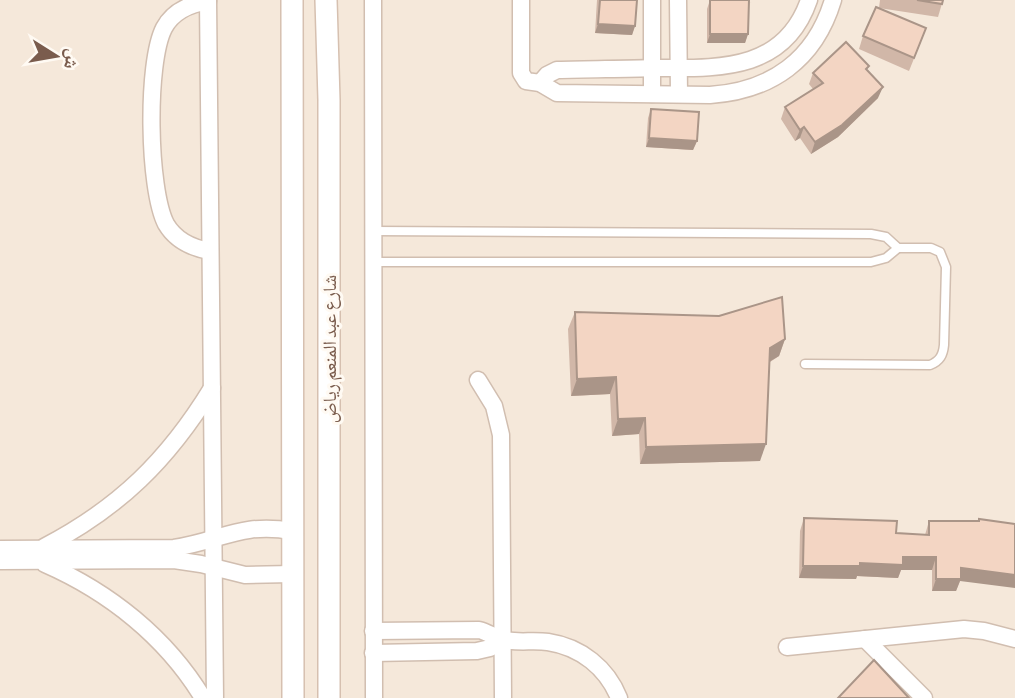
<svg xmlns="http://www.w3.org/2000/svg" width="1015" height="698" font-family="'Sofia Sans Condensed','Noto Naskh Arabic',sans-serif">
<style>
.residential{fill:#f5e8da}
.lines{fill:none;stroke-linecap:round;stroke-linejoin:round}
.lane-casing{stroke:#d1beb0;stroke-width:11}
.street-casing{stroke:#d1beb0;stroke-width:19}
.secondary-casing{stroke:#d6c0b0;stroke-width:24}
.lane{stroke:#fff;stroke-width:8}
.street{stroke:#fff;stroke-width:16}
.secondary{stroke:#fff;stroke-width:21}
.wall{fill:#d1b7a8}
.shaded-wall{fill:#aa9588}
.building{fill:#f3d5c3;stroke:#aa9588;stroke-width:2}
.labels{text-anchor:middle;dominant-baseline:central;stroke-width:6;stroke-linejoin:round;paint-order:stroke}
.street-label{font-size:19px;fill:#7a5c4d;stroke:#fffaf3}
</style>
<rect width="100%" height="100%" fill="#fdf6ec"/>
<rect class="residential" x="0" y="0" width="1015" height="698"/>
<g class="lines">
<defs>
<g id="lane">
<path d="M373 231 871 234 886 237 898 248H931L940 252 946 267 944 345C943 355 940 361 930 365L805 364"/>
<path d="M373 262H871L886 258 898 248"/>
</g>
<g id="street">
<path d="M208 0 215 698"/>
<path d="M373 0 374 698"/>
<path d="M521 0V73L526 81 540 83 557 93 710 95C771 91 815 60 833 0"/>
<path d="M652 0V94"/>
<path d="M678 0 679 94"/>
<path d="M208 1C190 4 173 11 164 28 146 63 148 189 166 224 176 241 192 248 210 251"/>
<path d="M540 83 547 75 557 70C589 69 622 69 654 68 716 68 784 73 809 0"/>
<path d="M478 380 494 406 501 435 503 698"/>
<path d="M44 547C119 508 168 460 212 388"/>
<path d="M0 549 174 548C221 541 241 522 292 531"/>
<path d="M0 561 174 560 201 564 245 575 292 574"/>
<path d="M45 564C109 592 166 637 203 698"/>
<path d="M373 631 479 630C488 632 495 638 504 640 518 643 534 640 548 642 581 647 607 668 619 698"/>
<path d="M865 639 924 698"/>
<path d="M787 647 964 629 984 631 1015 639"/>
<path d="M373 653 477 651 490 648 501 640"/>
</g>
<g id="secondary">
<path d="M292 0 293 698"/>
<path d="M326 0 329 100V698"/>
</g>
</defs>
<use href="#lane" class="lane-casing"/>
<use href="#street" class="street-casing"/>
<use href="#secondary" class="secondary-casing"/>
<use href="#lane" class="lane"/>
<use href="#street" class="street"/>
<use href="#secondary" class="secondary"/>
</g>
<g class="wall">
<path d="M597 0H637L635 26 632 35 595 33Z"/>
<path d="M710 0 752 3H749L748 34 745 43H707V9Z"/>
<path d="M880 0H943L938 17 879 8Z"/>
<path d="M863 36 921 41 909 71 859 49Z"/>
<path d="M869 66 867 70 878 98 838 137 811 154 800 138 795 141 781 119 785 107 813 89 809 84 813 73Z"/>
<path d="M651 109 697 141 693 150 646 147 648 118Z"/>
<path d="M575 312 785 339 779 356 770 362 760 461 640 464 639 434 612 436 610 394 571 396 568 329Z"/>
<path d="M804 518 896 533 925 535 929 521 960 581 956 591H932V570H901L898 578 857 576 856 579 799 578 800 531Z"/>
</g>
<g class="shaded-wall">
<path d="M598 24 635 26 632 35 595 33Z"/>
<path d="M710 34H748L745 43H707Z"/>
<path d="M883 87 878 98 838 137 811 154 815 142Z"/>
<path d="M804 127 800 138 795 141 800 130Z"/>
<path d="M649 138 697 141 693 150 646 147Z"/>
<path d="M785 339 779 356 764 365 770 348Z"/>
<path d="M616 377 610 394 571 396 577 379Z"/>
<path d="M645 418 639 434 612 436 618 419Z"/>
<path d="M766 444 760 461 640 464 646 447Z"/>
<path d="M903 557H936L932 570H901L898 578 857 576 856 579 799 578 803 566 860 563Z"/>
<path d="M961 568 1015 575V588L960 581 956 591H932L936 579Z"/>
</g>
<g class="building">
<path d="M600 0H637L635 26 598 24Z"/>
<path d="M710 0H749L748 34H710Z"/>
<path d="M917 0H943L942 4Z"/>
<path d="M876 7 926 28 914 58 863 36Z"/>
<path d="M846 42 869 66 866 69 883 87 842 125 815 142 804 127 800 130 785 107 823 83 813 73Z"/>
<path d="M651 109 699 112 697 141 649 138Z"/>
<path d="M782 297 785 339 770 348 766 444 646 447 645 418 618 419 616 377 577 379 575 312 719 316Z"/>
<path d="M804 518 897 521 896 533 929 535V521H979V519L1015 524V575L961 568V579H936V557H903V565L860 563V566H803Z"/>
<path d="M874 660 909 698H838Z"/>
</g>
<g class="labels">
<g class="street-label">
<text transform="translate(330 349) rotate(-90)">شارع عبد المنعم رياض</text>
</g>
</g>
<g transform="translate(56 56) rotate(101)" stroke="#fffaf3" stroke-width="5" paint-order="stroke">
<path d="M0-5L12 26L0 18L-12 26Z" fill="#7a5c4d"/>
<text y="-10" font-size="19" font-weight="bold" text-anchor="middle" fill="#7a5c4d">ش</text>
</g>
</svg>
